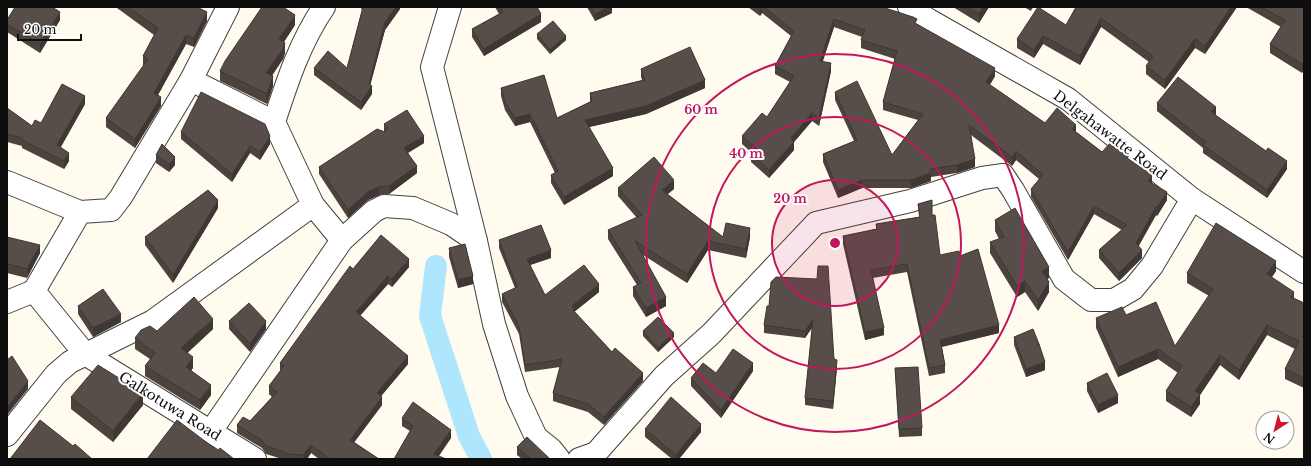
<svg xmlns="http://www.w3.org/2000/svg" width="1311" height="466" font-family="'Libre Baskerville',serif">
<style>
.lines{fill:none;stroke-linecap:round;stroke-linejoin:round}
.canal{stroke:#aee6fd;stroke-width:22}
.minor-casing{stroke:#414141;stroke-width:24}
.minor{stroke:#fff;stroke-width:22}
.wall{fill:#4c433f}
.shaded-wall{fill:#3e3733}
.building{fill:#584e49;stroke:#3e3733}
.ring{fill:none;stroke:#c2185b;stroke-width:2}
.labels{text-anchor:middle;dominant-baseline:central;stroke-width:4;stroke-linejoin:round;paint-order:stroke}
.street-label{font-size:14px;fill:#0e0e0e;stroke:#fff}
.centre{fill:#c2185b;stroke:#fff;stroke-width:2}
.ring-label{font-size:12px;text-anchor:middle;font-weight:bold;fill:#c2185b;stroke:#fff;stroke-width:4;stroke-linejoin:round;paint-order:stroke}
</style>
<rect width="100%" height="100%" fill="#fffbef"/>
<g class="lines">
<path class="canal" d="M436 266 430 316 469 436 481 459"/>
<defs>
<g id="minor">
<path d="M228 7 191 80 121 197 111 210 80 212 34 291 85 354 255 459"/>
<path d="M450 7 432 67 476 241 494 324 517 396 536 437 551 449 559 459"/>
<path d="M909 7 929 20 1068 99 1192 199 1304 272"/>
<path d="M191 80 274 122C287 82 300 42 324 7"/>
<path d="M274 122 313 205 342 240"/>
<path d="M7 182 80 212"/>
<path d="M7 302 34 291"/>
<path d="M211 431 342 240 374 211 384 206 413 208 451 224 476 241"/>
<path d="M7 435 56 374 70 362 153 321 313 205"/>
<path d="M579 459 596 453 664 376 711 334 816 223 910 201 982 178 1003 175 1013 190 1064 279 1091 300H1114L1133 289 1152 266 1192 199"/>
</g>
</defs>
<use href="#minor" class="minor-casing"/>
<use href="#minor" class="minor"/>
</g>
<g class="wall">
<path d="M117 7H197L207 21 194 47 186 44 158 95 161 106 135 148 106 127V118L144 65H143V56L154 35 117 8Z"/>
<path d="M361 7H400V9L385 30 370 85 372 94 361 110 314 75V68H347L362 10 361 8Z"/>
<path d="M495 7H537L541 22 484 56 472 37V29L499 14Z"/>
<path d="M587 7H612V13L595 21Z"/>
<path d="M748 7H831L833 8 917 24 995 76 990 85 1045 123 1076 132 1102 152 1129 159 1152 183 1167 200 1157 216 1156 215 1138 246 1142 258 1119 281 1099 258V250L1122 230 1094 214 1068 260 1031 197V189L1039 179 1016 160 1012 166 971 135 975 167 957 173 931 177V181L911 188H862L838 198 823 162V154L854 141 835 100V92L892 155 918 120 883 110V102L895 59 861 48V40L862 37 834 27 823 61 831 71 819 126 812 121 794 142V150L769 178 751 162V154L752 153 742 144V136L767 117 790 82 775 74V66L791 36 762 13 760 16Z"/>
<path d="M953 7H989L979 23Z"/>
<path d="M1024 7H1033L1031 11Z"/>
<path d="M1076 7H1237L1205 54 1195 48 1165 89 1146 74V66L1149 62 1101 27 1080 65 1043 44 1034 58 1017 48V39L1066 25Z"/>
<path d="M1246 7H1304L1302 73 1270 53V44L1281 27Z"/>
<path d="M7 20H60L40 53 7 32Z"/>
<path d="M295 25 284 42 285 53 283 59 272 76 273 86 267 104 220 81V71Z"/>
<path d="M537 34 566 40 550 54 537 39Z"/>
<path d="M641 69 705 88 646 114 589 127 613 176 564 205 551 183V175L555 173 530 122 515 126 505 110 501 96V88L557 118 590 102V93L642 80 641 77Z"/>
<path d="M1157 103 1216 115 1287 169 1267 198 1203 153V148L1157 111Z"/>
<path d="M85 104 61 147 69 161 64 169 22 148V146L7 142V108L32 126 41 123Z"/>
<path d="M384 124 424 143 408 153 417 173 389 194 379 195 368 200 348 218 319 174V167L384 132Z"/>
<path d="M181 132 270 144 260 160 250 153 232 182 181 139Z"/>
<path d="M156 155 175 165 169 172 156 163Z"/>
<path d="M618 188 674 189 667 194 723 237H750L746 258 708 250 687 283 643 255 666 306 646 317 633 296V287L637 285 608 239V230L637 218 618 196Z"/>
<path d="M918 204 932 215 940 255 960 256 999 333 942 347 945 365V373L929 376 907 272 873 278 884 335 865 340 843 244V236L876 229V224L919 217Z"/>
<path d="M218 208 173 283 145 245V237Z"/>
<path d="M995 220 1049 278 1047 279 1049 292 1038 311 1025 292 1017 297 990 253V242L999 239 995 231Z"/>
<path d="M7 237 40 253 27 278 7 273Z"/>
<path d="M499 240 551 258 530 265 545 295 599 292 574 312 612 352 643 381 604 425 588 412 553 401V393L560 367 525 372 519 334 502 302V294L515 288 499 248Z"/>
<path d="M449 248 473 284 458 288 449 257Z"/>
<path d="M409 267 392 287 388 284 360 316 408 364 381 396 382 405 354 442 379 459H319L311 453 307 459H282L266 454 262 448 237 433V425L250 421 272 397 269 394V386L280 371V363L353 269Z"/>
<path d="M1276 271 1272 277 1294 298 1304 303V388L1285 379V369L1295 349 1267 335 1239 380 1220 365 1200 395V404L1191 417 1166 401V391L1178 373 1158 359 1118 377 1096 328V318L1126 315 1175 346 1209 296 1187 283V273Z"/>
<path d="M817 279 834 359 837 367 833 409 805 405V398L812 328 805 338 764 333V325L769 306Z"/>
<path d="M78 306 121 322 93 337 78 314Z"/>
<path d="M229 321 266 329 250 352 229 329Z"/>
<path d="M213 329 187 353 193 368 191 370 211 395 200 410 145 376V366L150 359 135 349V338L157 331Z"/>
<path d="M643 331 674 337 658 352 643 336Z"/>
<path d="M1014 337 1045 370 1026 377 1014 345Z"/>
<path d="M895 368 922 428V436L899 437Z"/>
<path d="M753 371 721 418 691 386V378L716 373Z"/>
<path d="M1087 383 1118 403 1098 413 1087 391Z"/>
<path d="M71 397 143 405 113 442 71 409Z"/>
<path d="M402 418 451 438 439 456 394 459 410 431 402 426Z"/>
<path d="M645 429 701 432 679 459H672L645 437Z"/>
<path d="M517 447 550 459H522L517 455Z"/>
</g>
<g class="shaded-wall">
<path d="M396 7H400V9L385 30 369 90 372 86V94L361 110V102L369 84 385 22Z"/>
<path d="M608 7H612V13L595 21V14Z"/>
<path d="M760 7H762V13L760 16Z"/>
<path d="M983 7H989L979 23V14Z"/>
<path d="M1231 7H1237L1205 54V46Z"/>
<path d="M60 12V20L40 53V44Z"/>
<path d="M207 12V21L194 47V38Z"/>
<path d="M541 14V22L484 56V49Z"/>
<path d="M295 15V25L279 49V39Z"/>
<path d="M1101 18V27L1080 65V56Z"/>
<path d="M834 19V27L820 69V61Z"/>
<path d="M186 35V44L154 102V93Z"/>
<path d="M566 36V40L550 54V50Z"/>
<path d="M1043 36V44L1034 58V50Z"/>
<path d="M1195 39V48L1165 89V80Z"/>
<path d="M285 43V53L283 59 266 83V73Z"/>
<path d="M1304 61V70L1302 73V64Z"/>
<path d="M831 63V71L819 126V118Z"/>
<path d="M995 68V76L986 90V82Z"/>
<path d="M273 76V86L267 104V94Z"/>
<path d="M705 80V88L646 114 585 128V120Z"/>
<path d="M85 96V104L57 153V145Z"/>
<path d="M161 97V106L135 148V139Z"/>
<path d="M1216 107V115L1211 112Z"/>
<path d="M812 113V121L794 142V150L769 178V170L791 138Z"/>
<path d="M530 114V122L515 126V118Z"/>
<path d="M1076 125V133L1072 129Z"/>
<path d="M270 136V144L260 160V152Z"/>
<path d="M424 136V143L404 155V148Z"/>
<path d="M250 146V153L232 182V174Z"/>
<path d="M1016 151V160L1012 166V157Z"/>
<path d="M69 153V161L64 169V161Z"/>
<path d="M175 157V165L169 172V164Z"/>
<path d="M975 159V167L957 173V165Z"/>
<path d="M1287 161V169L1267 198V190Z"/>
<path d="M417 166V173L389 194V186Z"/>
<path d="M613 168V176L564 205V197Z"/>
<path d="M931 173V181L911 188V180Z"/>
<path d="M1152 175V183L1148 189V181Z"/>
<path d="M674 180V189L662 199V190Z"/>
<path d="M862 180V188L838 198V190Z"/>
<path d="M379 187V195L368 200 348 218V210L368 192Z"/>
<path d="M1167 192V200L1157 216V208Z"/>
<path d="M218 200V208L173 283V275Z"/>
<path d="M1094 206V214L1068 260V252Z"/>
<path d="M1156 207V215L1136 251V243Z"/>
<path d="M750 228V237L746 258V249Z"/>
<path d="M708 241V250L687 283V274Z"/>
<path d="M40 245V253L27 278V269Z"/>
<path d="M551 250V258L527 266V259Z"/>
<path d="M1142 250V258L1119 281V273Z"/>
<path d="M409 259V267L392 287V279Z"/>
<path d="M1276 261V271L1267 284V274Z"/>
<path d="M1049 267V278L1042 282V271Z"/>
<path d="M388 276V284L356 320V312Z"/>
<path d="M473 276V284L458 288V280Z"/>
<path d="M1025 281V292L1017 297V286Z"/>
<path d="M1049 282V292L1038 311V300Z"/>
<path d="M599 284V292L574 312 572 306Z"/>
<path d="M1294 292V302L1291 297Z"/>
<path d="M666 297V306L646 317V308Z"/>
<path d="M121 314V322L93 337V328Z"/>
<path d="M213 319V329L181 359V348Z"/>
<path d="M813 319V326L805 338V331Z"/>
<path d="M266 321V329L250 352V344Z"/>
<path d="M999 325V333L940 347V340Z"/>
<path d="M1267 325V335L1239 380V370Z"/>
<path d="M884 328V335L865 340V332Z"/>
<path d="M674 333V337L658 352V348Z"/>
<path d="M1158 349V359L1118 377V367Z"/>
<path d="M1220 355V365L1200 395V404L1191 417V407L1195 391Z"/>
<path d="M408 356V364L377 401V393Z"/>
<path d="M193 357V368L186 377V367Z"/>
<path d="M837 360V367L833 409V401Z"/>
<path d="M1045 362V370L1026 377V369Z"/>
<path d="M753 363V371L721 418V410Z"/>
<path d="M643 373V381L604 425V417Z"/>
<path d="M28 381V389L7 415V407Z"/>
<path d="M211 385V395L200 410V400Z"/>
<path d="M143 393V405L113 442V431Z"/>
<path d="M1118 395V403L1098 413V405Z"/>
<path d="M382 397V405L350 448V440Z"/>
<path d="M701 424V432L679 459H676V455Z"/>
<path d="M451 430V438L436 459 434 454Z"/>
<path d="M311 445V453L307 459H303V455Z"/>
</g>
<g class="building">
<path d="M15 7H52L60 12 40 44 7 24V20Z"/>
<path d="M128 7H197L207 12 194 38 186 35 154 93 161 97 135 139 106 118 148 59 143 56 158 28Z"/>
<path d="M262 7H283L295 15 279 39 285 43 283 49 266 73 273 76 267 94 220 71 225 61Z"/>
<path d="M363 7H396L385 22 369 84 372 86 361 102 314 68 328 51 347 68Z"/>
<path d="M500 7H537L541 14 484 49 472 29 503 12Z"/>
<path d="M591 7H608L595 14Z"/>
<path d="M764 7H831L833 8V7H882L913 17 917 19 915 23 995 68 986 82 1045 123 1057 108 1076 125 1072 129 1102 152 1111 142 1129 156 1127 158 1152 175 1148 181 1167 192 1157 208 1156 207 1136 243 1142 250 1119 273 1099 250 1127 225 1094 206 1068 252 1031 189 1043 175 1016 151 1012 157 969 125 975 159 957 165 931 169V173L911 180H862L838 190 823 154 857 140 835 92 857 81 892 155 923 114 883 102 897 51 861 40 865 30 834 19 820 61 831 63 819 118 812 113 791 138 794 142 769 170 751 154 756 148 742 136 762 113 767 117 794 76 775 66 794 31Z"/>
<path d="M967 7H983L979 14Z"/>
<path d="M1038 7 1066 25 1076 7H1231L1205 46 1195 39 1165 80 1146 66 1153 56 1101 18 1080 56 1043 36 1034 50 1017 39Z"/>
<path d="M1261 7H1304V61L1302 64 1270 44 1285 20Z"/>
<path d="M553 21 566 36 550 50 537 34Z"/>
<path d="M690 47 705 80 646 106 585 120 613 168 564 197 551 175 558 171 530 114 515 118 505 102 501 88 544 75 557 118 592 101 590 93 645 80 641 69Z"/>
<path d="M1178 77 1216 107 1211 112 1266 151 1268 148 1287 161 1267 190 1203 145 1206 142 1157 103Z"/>
<path d="M62 84 85 96 57 145 69 153 64 161 22 140V138L7 134V108L32 126 35 120 41 123Z"/>
<path d="M201 92 265 124 270 136 260 152 250 146 232 174 181 132Z"/>
<path d="M407 110 424 136 404 148 417 166 389 186 379 187 368 192 348 210 319 167 377 129 385 132 388 127 384 124Z"/>
<path d="M162 144 175 157 169 164 156 155Z"/>
<path d="M654 157 674 180 662 190 723 237 726 223 750 228 746 249 708 241 687 274 635 241 666 297 646 308 633 287 641 283 608 230 642 215 618 188Z"/>
<path d="M208 190 218 200 173 275 145 237Z"/>
<path d="M932 200V215H935L940 255 959 251 960 256 978 249 999 325 940 340 945 365 929 368 907 264 871 270 884 328 865 332 843 236 877 229 876 224 920 217 918 204Z"/>
<path d="M1015 208 1049 267 1042 271 1049 282 1038 300 1025 281 1017 286 990 242 1004 237 995 220Z"/>
<path d="M1216 223 1276 261 1267 274 1294 292 1291 297 1304 303V378L1285 369 1299 341 1267 325 1239 370 1220 355 1195 391 1200 394 1191 407 1166 391 1182 366 1158 349 1118 367 1096 318 1122 307 1126 315 1156 302 1175 346 1213 289 1187 273Z"/>
<path d="M541 225 551 250 527 259 545 295 584 265 599 284 572 306 574 309 573 310 612 352 615 348 643 373 604 417 588 404 553 393 562 359 525 365 519 326 502 294 517 287 499 240Z"/>
<path d="M381 235 409 259 392 279 388 276 356 312 408 356 377 393 382 397 350 440 379 459H330L311 445 303 455 290 454 266 446 262 440 237 425 243 417 250 421 277 392 269 386 284 366 280 363 350 266 353 269Z"/>
<path d="M7 237 40 245 27 269 7 264Z"/>
<path d="M465 244 473 276 458 280 449 248Z"/>
<path d="M818 266H828L834 359 837 360 833 401 805 398 813 319 805 331 764 325 767 306H769L771 282 776 277 817 279Z"/>
<path d="M103 289 121 314 93 328 78 306Z"/>
<path d="M194 297 213 319 181 348 193 357 186 367 211 385 200 400 145 366 155 353 135 338 141 330 150 326 157 331Z"/>
<path d="M249 303 266 321 250 344 229 321Z"/>
<path d="M658 317 674 333 658 348 643 331Z"/>
<path d="M1033 329 1039 344 1037 345 1039 344 1045 362 1026 369 1014 337Z"/>
<path d="M733 349 753 363 721 410 691 378 703 363 716 373Z"/>
<path d="M12 356 28 381 7 407V360Z"/>
<path d="M98 365 143 393 113 431 71 397Z"/>
<path d="M918 367 922 428 899 429 895 368Z"/>
<path d="M1107 373 1118 395 1098 405 1087 383Z"/>
<path d="M671 397 701 424 676 455 645 429Z"/>
<path d="M413 402 451 430 434 454 446 459H394L413 426 402 418Z"/>
<path d="M40 420 73 446 75 444 92 459H10Z"/>
<path d="M177 420 218 451 220 448 234 459H147Z"/>
<path d="M527 437 550 459H531L517 447Z"/>
</g>
<circle cx="835" cy="243" r="63" fill="#c2185b" fill-opacity=".12"/>
<g class="ring">
<circle cx="835" cy="243" r="63"/>
<circle cx="835" cy="243" r="126"/>
<circle cx="835" cy="243" r="189"/>
</g>
<g class="labels">
<g class="street-label">
<text transform="translate(1110 135) rotate(37)">Delgahawatte Road</text>
<text transform="translate(170 406) rotate(32)">Galkotuwa Road</text>
</g>
</g>
<circle cx="835" cy="243" r="6" class="centre"/>
<g class="ring-label">
<text x="701" y="114">60 m</text>
<text x="746" y="158">40 m</text>
<text x="790" y="203">20 m</text>
</g>
<rect width="1311" height="466" fill="none" stroke="#0e0e0e" stroke-width="16"/>
<g transform="translate(1275 430) rotate(216)"><circle r="19" fill="#ffffff" stroke="#9f9f9f"/>
<path d="M0-3L7 15L0 10L-7 15Z" fill="#ce172f"/>
<text y="-6" font-size="11" font-weight="bold" text-anchor="middle" fill="#0e0e0e">N</text>
</g>
<path d="M18 34v6h63v-6" fill="none" stroke="#0e0e0e" stroke-width="2"/>
<text x="24" y="34" font-size="12" fill="#0e0e0e" stroke="#ffffff" stroke-width="3" paint-order="stroke">20 m</text>
</svg>
